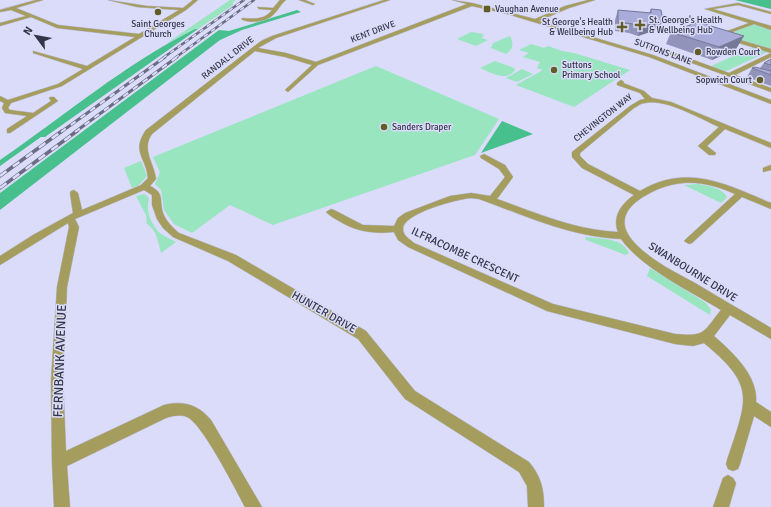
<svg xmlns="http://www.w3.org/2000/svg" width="771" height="507" font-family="Signika,sans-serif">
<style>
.green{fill:#98e5c0}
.forest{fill:#48c08e}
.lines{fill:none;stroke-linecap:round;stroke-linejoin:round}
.minor-casing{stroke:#b9bad5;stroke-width:1}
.minor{fill:#a59d5d;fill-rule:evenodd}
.rail-far2-casing{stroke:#6c6d83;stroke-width:2.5}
.rail-far1-casing{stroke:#6c6d83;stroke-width:3}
.rail-casing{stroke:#6c6d83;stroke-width:3.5}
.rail-far2{stroke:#dadcf9;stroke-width:1.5;stroke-dasharray:4.5;stroke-linecap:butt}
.rail-far1{stroke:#dadcf9;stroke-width:2;stroke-dasharray:6;stroke-linecap:butt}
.rail{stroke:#dadcf9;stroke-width:2.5;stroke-dasharray:8;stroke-linecap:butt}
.wall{fill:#9193bb}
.shaded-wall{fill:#767898}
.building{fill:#a9abd9;stroke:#767898}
.poi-dot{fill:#625c29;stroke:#dadcf9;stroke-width:1.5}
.labels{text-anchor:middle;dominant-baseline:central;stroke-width:3;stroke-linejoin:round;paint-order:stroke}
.far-poi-label{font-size:9px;fill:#333447;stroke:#dadcf9;text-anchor:start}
.far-street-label{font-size:9px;fill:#333447;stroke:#dadcf9}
.street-label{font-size:11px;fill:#333447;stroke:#dadcf9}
.near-street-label{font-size:13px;fill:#333447;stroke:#dadcf9}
</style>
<rect width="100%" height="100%" fill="#dadcf9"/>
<g class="green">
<path d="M230 0H236L233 2V5L198 29H195L167 43Z"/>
<path d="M753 24 771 29V51L730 38 727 35Z"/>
<path d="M471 32 484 34 482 35 484 36 481 38 488 40 476 46 457 39Z"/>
<path d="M510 36C514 43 513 50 506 54L491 48 493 43Z"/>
<path d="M531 44 544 48 548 46 562 51 574 53 630 70 574 107 516 85 543 70 537 68 540 62 523 57 529 53 519 50Z"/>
<path d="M753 47 767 52 724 72 709 67Z"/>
<path d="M495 61 514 68 515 70C506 82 492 73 480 68Z"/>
<path d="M376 66 499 119 475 155 273 225 230 205 192 233 174 224 164 210 161 190 155 184 160 172 153 157Z"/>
<path d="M522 69 533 74 517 82 506 78Z"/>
<path d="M141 161 147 176 139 185 132 188 124 168Z"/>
<path d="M699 184C708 186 723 188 727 197L721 203 684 185Z"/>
<path d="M144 194 146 195 149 199C145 211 152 226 161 234 165 237 171 239 176 242L161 253C158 241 157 231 147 224L146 215 136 196Z"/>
<path d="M585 237C600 239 622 237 629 253L626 255 586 240Z"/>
<path d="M650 268 706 303 711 310 710 315 647 276Z"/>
</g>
<g class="forest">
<path d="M735 0H771V9Z"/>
<path d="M297 10 301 12 242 30 220 40 0 210V193L219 30 229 31Z"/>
<path d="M195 29H198L45 137H41L0 166V160C64 116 125 64 195 29Z"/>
<path d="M502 121 533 134 481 153Z"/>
</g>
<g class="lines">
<defs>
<g id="minor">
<path d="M36 0H43L16 8 58 25 139 34 179 10 137 7 108 0 147 6 183 8 193 0H198L186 10 62 86 11 103 8 108 10 110 33 113 51 101 49 98 50 97H54L58 101 10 133H7V129L27 116 5 113 2 108 4 103 0 101V96L8 100 58 84 83 69 33 53V51L87 66 135 37 57 28 31 17 0 26V23L26 16 11 10 0 12V10Z"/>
<path d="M280 0H286C280 5 279 9 274 14 267 22 249 24 241 19L243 18C253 19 265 20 272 10L259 9 257 7 273 8Z"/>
<path d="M299 0H305L315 4 313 5Z"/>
<path d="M384 0H390L276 38 258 48 286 53 316 62 467 4 452 0 472 3 535 19 565 6 588 0H595L569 8 539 21 653 55 771 100V104L649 57 507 14 472 6 318 65 288 92 285 90 286 89 312 65 285 57 255 51 152 134C141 149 154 163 156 179L150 186C165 193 159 200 163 213 166 221 172 227 179 233L236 255 366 331 415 391 529 462C541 476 544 489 544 507H528L527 486 519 472 405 399 358 339 228 261 173 237 163 228 157 219 152 205V195L144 190 75 219 79 227 67 287 63 381 66 451 164 405C183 400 199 405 211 420L262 507H245C236 490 202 423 187 417 181 414 172 416 166 418L67 466 70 507H54L52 462 51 381 57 287 69 227 68 223 0 265V256L33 235 73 213 70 193 71 191 74 190 78 193 82 210 141 185 148 178C146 157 131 152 146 130L261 41 272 36Z"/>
<path d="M738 3 771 12V14L738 5 713 9 771 26V30L754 24 727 34 730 37 771 49V53L726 39 721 34 722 33 749 23 705 9Z"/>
<path d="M650 44 729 73 771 53V57L735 75 771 88V92L648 47V45Z"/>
<path d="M621 80 624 82 623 83 644 91 652 98 671 102 771 143V148L725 129 707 146 716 153 715 155H709L698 146 719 127C701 119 665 98 645 103 641 103 638 106 634 108L580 153V156L588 164 640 191C687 163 726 184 771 203V209L742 197 692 243 689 244 684 241 686 239 735 194C708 182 684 178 656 190 642 197 621 208 625 227 628 240 645 253 655 260 668 269 682 276 695 283 720 298 746 313 771 328V339L730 315 714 336C732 352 758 375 756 402L771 412V427L754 416 740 464 738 469 733 471 728 469 726 464C731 446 745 413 743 396 742 374 719 356 704 343L693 346 675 344 547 311 408 247 398 240 394 232C374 234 357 232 339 221 335 219 330 216 326 212L331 209 334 210 363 225 394 226 398 218 405 213 450 196 471 193 490 196 505 177 499 169 481 158 480 156 484 154 505 165 513 177 497 199C537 213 575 230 618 232 612 217 621 204 634 195L582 168 572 157V152L630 106 640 100 645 99 640 93 617 85V83ZM471 198 479 199C526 216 571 237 621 239 643 269 690 291 721 310 703 332 706 337 675 334L553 304 414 243C410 239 403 236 403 229 403 213 458 199 471 198Z"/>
<path d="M771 165V170L763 172V168Z"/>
<path d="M728 475 733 478 736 483 729 507H713L723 478Z"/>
</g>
</defs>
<use href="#minor" class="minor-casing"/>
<use href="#minor" class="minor"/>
<defs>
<g id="rail-far2">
<path d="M163 58 244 0"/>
<path d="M175 58 254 0"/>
</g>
<g id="rail-far1">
<path d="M61 132 165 57"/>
<path d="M75 132 177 57"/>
</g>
<g id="rail">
<path d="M0 176 62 131"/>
<path d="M0 188 77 131"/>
</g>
</defs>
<use href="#rail-far2" class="rail-far2-casing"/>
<use href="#rail-far1" class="rail-far1-casing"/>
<use href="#rail" class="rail-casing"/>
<use href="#rail-far2" class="rail-far2"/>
<use href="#rail-far1" class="rail-far1"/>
<use href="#rail" class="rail"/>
</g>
<g class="wall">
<path d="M651 9 659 29 638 36 629 33 615 31V20L618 10 649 13Z"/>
<path d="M671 32 736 49 712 60 666 44Z"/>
<path d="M771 59V86L747 77 752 68H760L764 63Z"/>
</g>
<g class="shaded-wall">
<path d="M663 20 659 29 638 36 642 27Z"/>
<path d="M744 36 736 49 712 60 719 47Z"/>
</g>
<g class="building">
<path d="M651 9 661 10 663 20 642 27 633 24 618 22V10L651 13Z"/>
<path d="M698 22 744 36 719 47 671 32Z"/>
<path d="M771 59V65L764 63Z"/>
<path d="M755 67 771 71V75L752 68Z"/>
</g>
<g class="poi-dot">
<rect x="483" y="5" width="8" height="8" rx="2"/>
<circle cx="158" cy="12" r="4"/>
<path d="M638 19h4v4h4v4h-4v4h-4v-4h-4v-4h4z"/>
<path d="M620 21h4v4h4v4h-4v4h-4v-4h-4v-4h4z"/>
<circle cx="698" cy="52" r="4"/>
<circle cx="554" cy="70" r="4"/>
<circle cx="760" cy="80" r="4"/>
<circle cx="384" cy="127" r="4"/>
</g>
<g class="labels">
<g class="far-poi-label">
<text x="495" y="9">Vaughan Avenue</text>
<text x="649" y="20">St. George's Health<tspan x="649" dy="10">&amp; Wellbeing Hub</tspan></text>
<text x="613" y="22" text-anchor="end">St George's Health<tspan x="613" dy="10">&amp; Wellbeing Hub</tspan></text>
<text x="158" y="24" text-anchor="middle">Saint Georges<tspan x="158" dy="10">Church</tspan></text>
<text x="706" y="52">Rowden Court</text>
<text x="562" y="65">Suttons<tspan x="562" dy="10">Primary School</tspan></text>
<text x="752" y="80" text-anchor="end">Sopwich Court</text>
<text x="392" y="127">Sanders Draper</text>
</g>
<g class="far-street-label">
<text transform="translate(373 32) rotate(-21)">KENT DRIVE</text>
<text transform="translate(663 52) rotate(20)">SUTTONS LANE</text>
<text transform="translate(228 58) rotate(-38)">RANDALL DRIVE</text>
<text transform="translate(603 118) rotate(-38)">CHEVINGTON WAY</text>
</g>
<g class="street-label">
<text transform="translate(465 255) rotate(25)">ILFRACOMBE CRESCENT</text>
<text transform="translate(693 272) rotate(32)">SWANBOURNE DRIVE</text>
<text transform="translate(324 312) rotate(30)">HUNTER DRIVE</text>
</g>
<g class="near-street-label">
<text transform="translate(60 361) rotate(-88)">FERNBANK AVENUE</text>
</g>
</g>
<g transform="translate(36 36) rotate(302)" stroke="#dadcf9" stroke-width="3" paint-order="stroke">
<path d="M0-3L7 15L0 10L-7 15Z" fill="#333447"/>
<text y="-6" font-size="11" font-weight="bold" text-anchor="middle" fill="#333447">N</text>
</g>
</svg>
